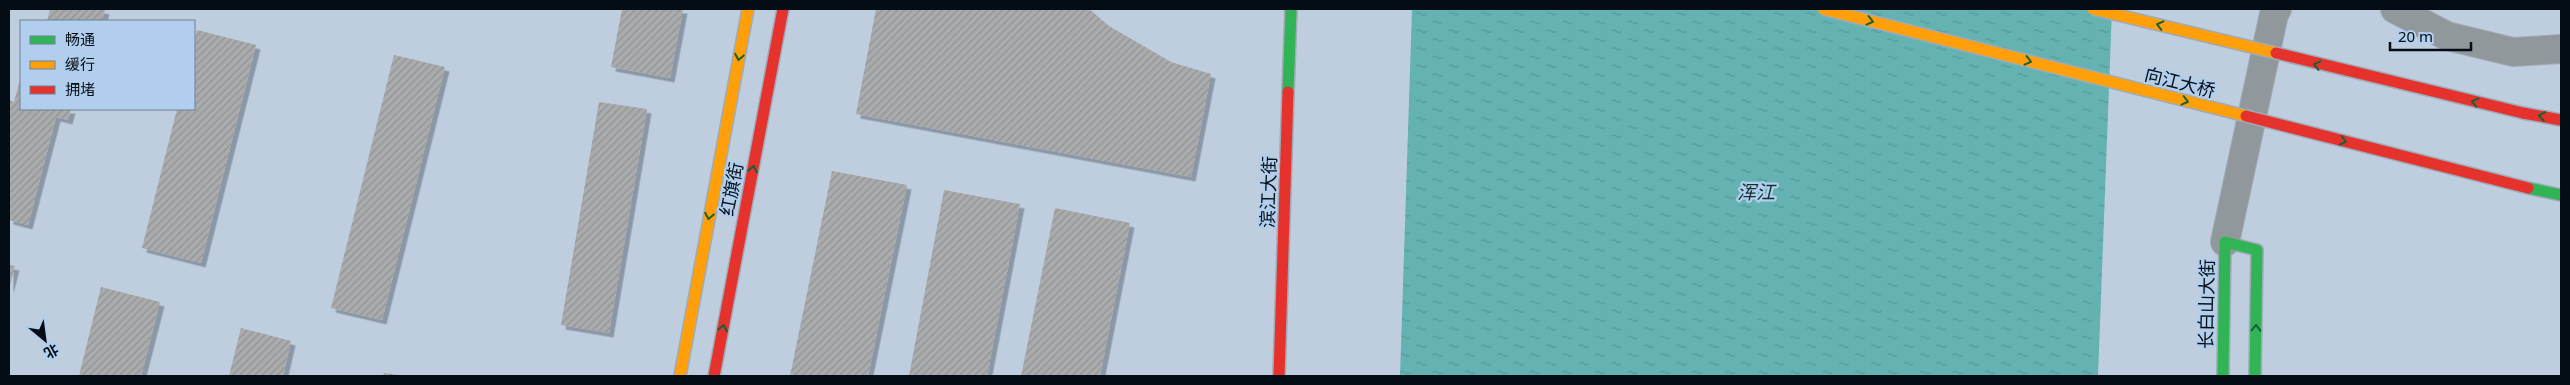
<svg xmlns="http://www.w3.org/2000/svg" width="2570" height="385" font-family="'Noto Sans','Noto Sans SC',sans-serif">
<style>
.water{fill:url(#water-ripples)}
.building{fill:url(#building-hatch);filter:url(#shadow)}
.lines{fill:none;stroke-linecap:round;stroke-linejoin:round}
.street-casing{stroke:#9fabb8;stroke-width:30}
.fast-casing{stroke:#9fabb8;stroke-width:14}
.slow-casing{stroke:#9fabb8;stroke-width:14}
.jam-casing{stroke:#9fabb8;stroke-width:14}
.street{stroke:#91989c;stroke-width:28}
.fast{stroke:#30b455;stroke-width:11}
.slow{stroke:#ff9f0a;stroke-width:11}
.jam{stroke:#e5322d;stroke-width:11}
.slow-bridge-casing{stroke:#9fabb8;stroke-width:14;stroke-linecap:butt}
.jam-bridge-casing{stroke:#9fabb8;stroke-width:14;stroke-linecap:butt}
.slow-bridge{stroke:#ff9f0a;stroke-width:11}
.jam-bridge{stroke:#e5322d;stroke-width:11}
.oneway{stroke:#1a6036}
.labels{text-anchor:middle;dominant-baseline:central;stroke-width:4.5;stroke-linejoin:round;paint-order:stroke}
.street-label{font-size:18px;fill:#040d16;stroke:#b1ceec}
.water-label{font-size:19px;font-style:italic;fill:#10302d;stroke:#b1ceec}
</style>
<defs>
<pattern id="water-ripples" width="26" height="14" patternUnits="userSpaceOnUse" patternTransform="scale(1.25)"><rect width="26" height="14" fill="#65b2b2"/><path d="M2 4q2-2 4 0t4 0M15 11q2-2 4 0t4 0" fill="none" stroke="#569898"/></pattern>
<pattern id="building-hatch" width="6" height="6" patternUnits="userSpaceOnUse" patternTransform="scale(1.25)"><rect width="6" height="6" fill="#a9abad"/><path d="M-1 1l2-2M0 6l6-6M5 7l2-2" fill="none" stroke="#909294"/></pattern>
<filter id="shadow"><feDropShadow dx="4.5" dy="4.5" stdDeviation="0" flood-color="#0004"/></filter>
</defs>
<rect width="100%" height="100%" fill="#becedf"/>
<path class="water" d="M1412 9H2112L2098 376H1400Z"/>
<g class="building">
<path d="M50 9H101L105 10 102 21H47Z"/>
<path d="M622 9H683L670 78 611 67Z"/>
<path d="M876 9H1089L1109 26 1171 62 1211 74 1191 177 856 114Z"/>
<path d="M197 30 256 45 201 263 142 248 177 109H194V41Z"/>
<path d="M394 55 445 67 382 320 331 308Z"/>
<path d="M21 76V109H71L68 120 56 117 28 225 9 220V100L14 102Z"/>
<path d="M599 102 647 109 609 333 561 325Z"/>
<path d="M832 171 907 185 868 376H790Z"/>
<path d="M944 190 1020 204 987 376H909Z"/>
<path d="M1055 208 1130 223 1100 376H1021Z"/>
<path d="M9 265 15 266 9 289Z"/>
<path d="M101 287 160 302 141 376H79Z"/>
<path d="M241 328 291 341 283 376H229Z"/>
<path d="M384 373 399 375V376H383Z"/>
</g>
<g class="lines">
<defs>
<g id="street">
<path d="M2395 9 2447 36 2513 52 2561 49"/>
<path d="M2225 242 2274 14 2277 9"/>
</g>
<g id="fast">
<path d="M1288 92 1291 9"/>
<path d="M2528 188 2561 195"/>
<path d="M2223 376 2225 242 2257 250 2255 376"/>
</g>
<path id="slow" d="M680 376 748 9"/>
<g id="jam">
<path d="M2523 113 2561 120"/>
<path d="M714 376 783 9"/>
<path d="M1279 376 1288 92"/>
</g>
</defs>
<use href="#street" class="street-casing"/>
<use href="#fast" class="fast-casing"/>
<use href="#slow" class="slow-casing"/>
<use href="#jam" class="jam-casing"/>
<use href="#street" class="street"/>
<use href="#fast" class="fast"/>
<use href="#slow" class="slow"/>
<use href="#jam" class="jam"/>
<defs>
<g id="slow-bridge">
<path d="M1823 9 2246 116"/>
<path d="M2093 9 2276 53"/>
</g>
<g id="jam-bridge">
<path d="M2276 53 2523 113"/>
<path d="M2246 116 2528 188"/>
</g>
</defs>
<use href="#slow-bridge" class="slow-bridge-casing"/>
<use href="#jam-bridge" class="jam-bridge-casing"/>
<use href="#slow-bridge" class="slow-bridge"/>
<use href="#jam-bridge" class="jam-bridge"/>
</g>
<defs><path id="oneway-chevron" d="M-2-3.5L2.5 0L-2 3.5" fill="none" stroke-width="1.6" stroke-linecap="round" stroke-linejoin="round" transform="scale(1.25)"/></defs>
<g class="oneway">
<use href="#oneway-chevron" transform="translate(1870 21) rotate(14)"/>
<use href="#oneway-chevron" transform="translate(2160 25) rotate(-166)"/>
<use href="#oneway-chevron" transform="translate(739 57) rotate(101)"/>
<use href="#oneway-chevron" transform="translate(2028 61) rotate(14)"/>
<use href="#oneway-chevron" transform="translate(2317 65) rotate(-167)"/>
<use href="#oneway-chevron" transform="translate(2185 101) rotate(14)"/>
<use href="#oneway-chevron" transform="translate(2475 102) rotate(-167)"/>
<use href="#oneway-chevron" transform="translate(2542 116) rotate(-170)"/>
<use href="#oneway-chevron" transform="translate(2343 141) rotate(14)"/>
<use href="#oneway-chevron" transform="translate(753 169) rotate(-79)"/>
<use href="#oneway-chevron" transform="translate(709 216) rotate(101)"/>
<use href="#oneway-chevron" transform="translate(723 328) rotate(-79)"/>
<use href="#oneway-chevron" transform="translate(2256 328) rotate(-89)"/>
</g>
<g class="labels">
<g class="street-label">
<text transform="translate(2180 82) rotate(14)">向江大桥</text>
<text transform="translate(731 189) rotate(-79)">红旗街</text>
<text transform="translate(1268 192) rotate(-88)">滨江大街</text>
<text transform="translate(2206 304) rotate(-89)">长白山大街</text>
</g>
<g class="water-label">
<text x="1756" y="192">浑江</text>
</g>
</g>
<rect width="2570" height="385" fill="none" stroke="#040d16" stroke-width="20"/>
<rect x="20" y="20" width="175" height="90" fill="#b1ceec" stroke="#6c8196"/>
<rect x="30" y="36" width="25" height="8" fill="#30b455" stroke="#6c8196"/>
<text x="65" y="45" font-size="15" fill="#040d16">畅通</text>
<rect x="30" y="61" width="25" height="8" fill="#ff9f0a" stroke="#6c8196"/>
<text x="65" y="70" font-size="15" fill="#040d16">缓行</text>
<rect x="30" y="86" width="25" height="8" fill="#e5322d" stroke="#6c8196"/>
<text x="65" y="95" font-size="15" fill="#040d16">拥堵</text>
<g transform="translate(45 340) rotate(151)" stroke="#b1ceec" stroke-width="4" paint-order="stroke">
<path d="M0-4L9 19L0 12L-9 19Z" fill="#040d16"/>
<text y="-8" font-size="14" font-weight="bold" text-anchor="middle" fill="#040d16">北</text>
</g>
<path d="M2390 42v8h81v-8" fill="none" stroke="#040d16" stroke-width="2.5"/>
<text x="2398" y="42" font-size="15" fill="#040d16" stroke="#b1ceec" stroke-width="4" paint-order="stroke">20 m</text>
</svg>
